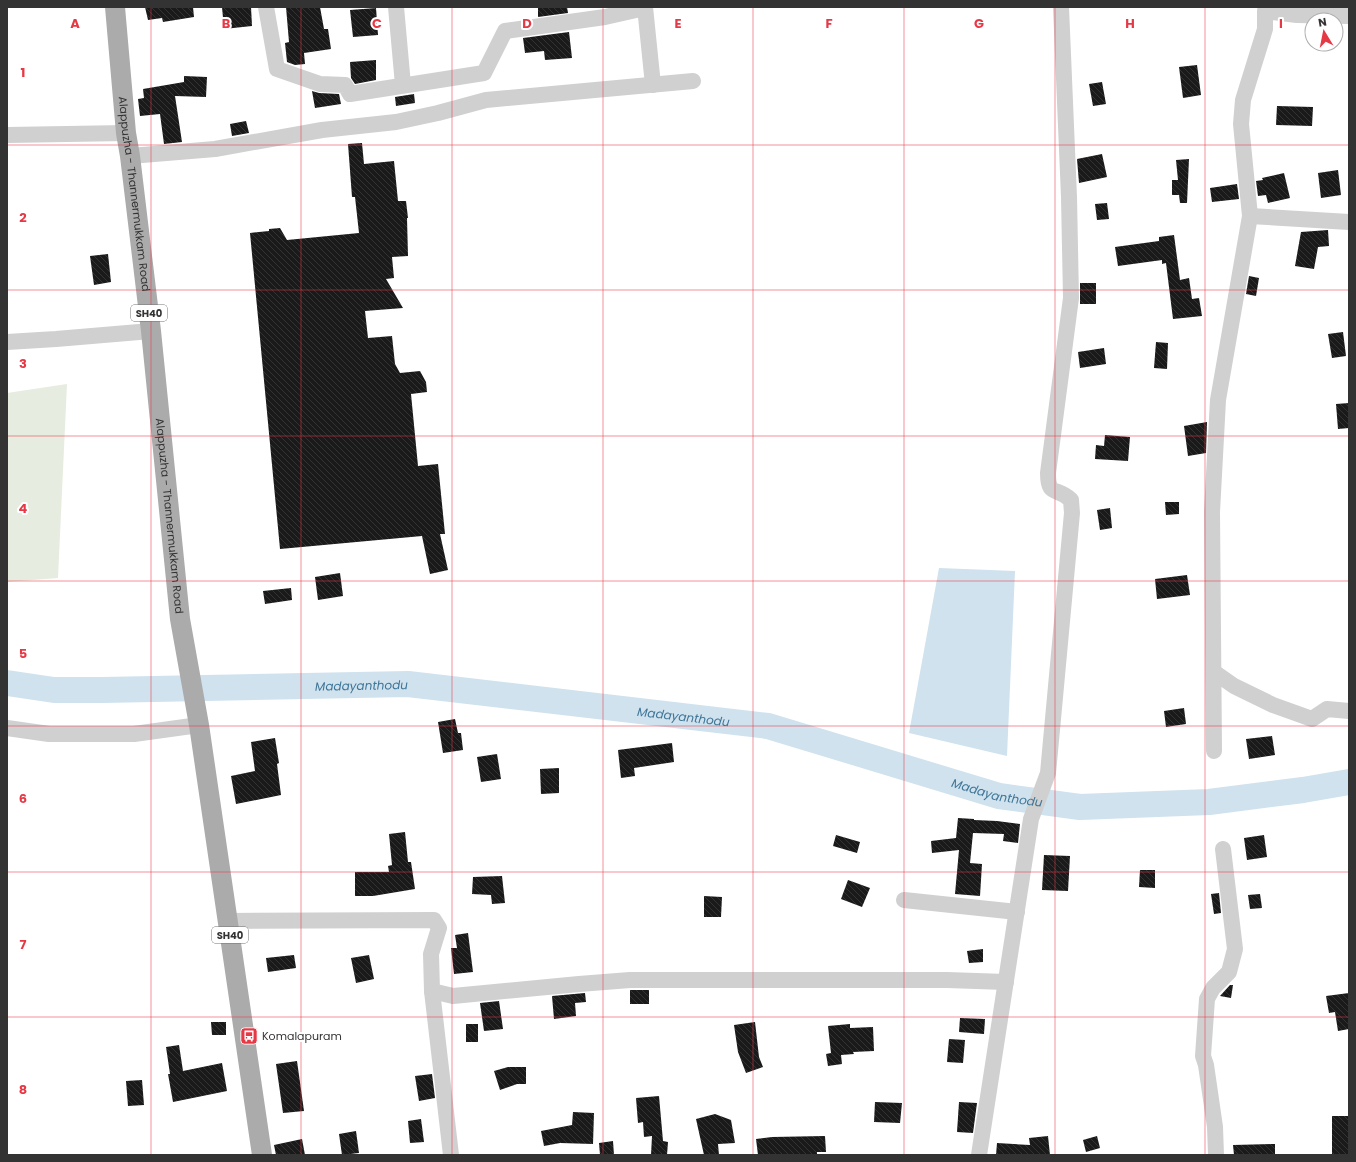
<svg xmlns="http://www.w3.org/2000/svg" width="1356" height="1162" font-family="Poppins,sans-serif">
<style>
.green{fill:#e6ecdf}
.water{fill:#cfe2ee}
.lines{fill:none;stroke-linecap:round;stroke-linejoin:round}
.river{stroke:#cfe2ee;stroke-width:26}
.building{fill:url(#building-back-hatch)}
.minor{stroke:#d0d0d0;stroke-width:16}
.major{stroke:#ababab;stroke-width:20}
.grid{fill:none;stroke:#e63946;stroke-width:1;stroke-opacity:0.55}
.labels{text-anchor:middle;dominant-baseline:central;stroke-width:4;stroke-linejoin:round;paint-order:stroke}
.shield{fill:#fff;stroke:#707070;stroke-width:1}
.shield-label{font-size:10px;font-weight:bold;fill:#333}
.street-label{font-size:11px;fill:#333;stroke:#fff}
.poi-label{font-size:11px;fill:#333;stroke:#fff;text-anchor:start}
.water-label{font-size:12px;font-style:italic;fill:#3f7597;stroke:#fff}
.grid-label{font-size:13px;text-anchor:middle;font-weight:bold;fill:#e63946;stroke:#fff;stroke-width:4;stroke-linejoin:round;paint-order:stroke}
</style>
<defs>
<pattern id="building-back-hatch" width="6" height="6" patternUnits="userSpaceOnUse"><rect width="6" height="6" fill="#1a1a1a"/><path d="M-1 5l2 2M0 0l6 6M5-1l2 2" fill="none" stroke="#333"/></pattern>
</defs>
<rect width="100%" height="100%" fill="#fff"/>
<path class="green" d="M67 384 58 578 7 582V393Z"/>
<path class="water" d="M939 568 1015 571 1007 756 909 733Z"/>
<g class="lines">
<path class="river" id="s1" d="M7 683 54 690H102L408 684 768 726 999 796 1080 807 1209 802 1303 790 1349 782"/>
</g>
<g class="building">
<path d="M145 7H193L194 17 163 22 162 18 148 20Z"/>
<path d="M222 7H251L252 26 224 29Z"/>
<path d="M286 7H320L324 29H328L331 49 304 53 305 64 295 65 287 62 285 43 289 42Z"/>
<path d="M538 7H567L568 13 538 17Z"/>
<path d="M376 8 378 35 353 37 350 10Z"/>
<path d="M569 32 572 58 545 60 544 51 525 53 523 38Z"/>
<path d="M376 60V80L355 84 351 78 350 62Z"/>
<path d="M1197 65 1201 95 1183 98 1179 67Z"/>
<path d="M184 76 207 77 206 97 175 96 182 142 164 144 160 114 140 116 138 99 144 98 143 89 184 82Z"/>
<path d="M1102 82 1106 104 1093 106 1089 84Z"/>
<path d="M312 91 319 93 339 94 341 104 315 108Z"/>
<path d="M414 94 415 103 396 106 395 97Z"/>
<path d="M1277 106 1313 107 1312 126 1276 125Z"/>
<path d="M246 121 249 133 232 136 230 124Z"/>
<path d="M362 143 364 164 394 161 398 201H406L408 218H407L408 256 392 257 394 278 386 279 403 308 365 311 368 338 392 336 395 364 400 373 420 371 426 382 427 392 411 394 418 466 438 464 445 534H440L448 570 430 574 422 536 280 549 250 233 269 231V229L280 228 287 240 359 233 355 197H352L348 144Z"/>
<path d="M1102 154 1107 177 1079 183 1077 159Z"/>
<path d="M1189 159 1187 203H1180L1179 195H1172V180H1178L1176 160Z"/>
<path d="M1338 170 1341 195 1321 198 1318 173Z"/>
<path d="M1284 173 1290 198 1268 203 1266 195 1258 196 1256 181 1263 180 1262 178Z"/>
<path d="M1237 184 1239 199 1212 202 1210 188Z"/>
<path d="M1107 203 1109 219 1097 220 1095 204Z"/>
<path d="M1328 230 1329 246 1318 247 1314 269 1295 266 1301 232Z"/>
<path d="M1174 235 1180 280 1189 278 1192 299 1199 298 1202 316 1173 319 1166 263 1162 264V260L1118 266 1115 247 1159 241V237Z"/>
<path d="M108 254 111 282 94 285 90 256Z"/>
<path d="M1249 276 1259 278 1256 296 1246 294Z"/>
<rect x="1080" y="283" width="16" height="21"/>
<path d="M1343 332 1346 356 1332 358 1328 334Z"/>
<path d="M1156 342 1168 343 1167 369 1154 368Z"/>
<path d="M1104 348 1106 364 1080 368 1078 352Z"/>
<path d="M1349 403V428L1338 429 1336 404Z"/>
<path d="M1207 422 1206 453 1188 456 1184 426Z"/>
<path d="M1105 435 1130 437 1128 461 1095 459 1096 445 1104 446Z"/>
<path d="M1165 502H1179V514L1166 515Z"/>
<path d="M1110 508 1112 528 1100 530 1097 510Z"/>
<path d="M340 573 343 596 318 600 315 577Z"/>
<path d="M1187 575 1190 595 1157 599 1155 579Z"/>
<path d="M291 588 292 600 265 604 263 591Z"/>
<path d="M1184 708 1186 724 1166 727 1164 711Z"/>
<path d="M455 719 458 733H461L463 750 443 753 438 722Z"/>
<path d="M1272 736 1275 755 1249 759 1246 739Z"/>
<path d="M275 738 279 763 277 764 281 795 236 804 231 776 255 771 251 742Z"/>
<path d="M672 743 674 762 634 768 635 776 621 778 618 750Z"/>
<path d="M497 754 501 779 481 782 477 757Z"/>
<path d="M559 768V793L541 794 540 769Z"/>
<path d="M958 818 974 819V820L997 821 1020 824 1018 843 1003 841 1004 834 973 833 970 863 982 864 980 896 955 894 959 850 932 853 931 841 956 838Z"/>
<path d="M405 832 408 862H411L415 889 373 896H355V872H389L388 866 392 865 389 834Z"/>
<path d="M836 835 860 842 857 853 833 846Z"/>
<path d="M1264 835 1267 857 1247 860 1244 838Z"/>
<path d="M1044 855 1070 856 1068 891 1042 890Z"/>
<path d="M1140 870H1155V888L1139 887Z"/>
<path d="M502 876 505 903 492 904 491 895 472 894 473 877Z"/>
<path d="M848 880 870 888 862 907 841 899Z"/>
<path d="M1219 893 1221 913 1214 914 1211 894Z"/>
<path d="M1260 894 1262 908 1250 909 1248 895Z"/>
<path d="M704 896 722 897 721 917H704Z"/>
<path d="M468 933 473 972 454 974 451 948H457L455 935Z"/>
<path d="M983 949V962L969 963 967 951Z"/>
<path d="M294 955 296 968 268 972 266 958Z"/>
<path d="M369 955 374 979 356 983 351 958Z"/>
<path d="M1230 985H1233L1231 998 1220 996Z"/>
<rect x="630" y="990" width="19" height="14"/>
<path d="M585 993 586 1002 575 1003 576 1016 554 1019 552 996Z"/>
<path d="M1349 993V1029L1338 1031 1335 1012 1329 1013 1326 996Z"/>
<path d="M499 1001 503 1029 484 1031 480 1003Z"/>
<path d="M960 1018 985 1019 984 1034 959 1032Z"/>
<path d="M211 1022H226V1035H212Z"/>
<path d="M755 1022 759 1057 763 1067 746 1073 738 1052 734 1025Z"/>
<rect x="466" y="1024" width="12" height="18"/>
<path d="M850 1024V1028L873 1027 874 1051 853 1052 854 1054 841 1055 842 1064 828 1066 826 1054 831 1053 828 1026Z"/>
<path d="M949 1039 965 1040 963 1063 947 1062Z"/>
<path d="M179 1045 183 1071 222 1063 227 1091 173 1102 168 1074H170L166 1047Z"/>
<path d="M297 1061 304 1111 283 1113 276 1064Z"/>
<path d="M508 1067H526V1084H517L500 1090 494 1071Z"/>
<path d="M432 1074 435 1098 419 1101 415 1076Z"/>
<path d="M142 1080 144 1105 128 1106 126 1081Z"/>
<path d="M659 1096 663 1141 668 1142 667 1155H651L652 1136 644 1137 643 1122 638 1123 636 1098Z"/>
<path d="M875 1102 902 1103 900 1123 874 1122Z"/>
<path d="M959 1102 977 1103 973 1133 957 1132Z"/>
<path d="M573 1112 594 1113 593 1144 560 1143 544 1146 541 1131 572 1125Z"/>
<path d="M715 1114 731 1120 735 1143 718 1144 719 1155H704L696 1119Z"/>
<rect x="1332" y="1116" width="17" height="39"/>
<path d="M421 1119 424 1142 410 1143 408 1121Z"/>
<path d="M356 1131 359 1153 342 1155 339 1134Z"/>
<path d="M825 1136 826 1152H817V1155H758L756 1139 772 1137Z"/>
<path d="M1048 1136 1050 1155H996L997 1143 1030 1145 1029 1138Z"/>
<path d="M1097 1136 1100 1148 1086 1152 1083 1140Z"/>
<path d="M302 1139 305 1155H276L274 1145Z"/>
<path d="M613 1141 614 1155H600L599 1143Z"/>
<path d="M1275 1144V1155H1234L1233 1145Z"/>
</g>
<g class="lines">
<g class="minor">
<path d="M266 7 277 69 320 84 345 85 350 94 484 73 505 31 605 17 645 8"/>
<path d="M396 7 403 85"/>
<path d="M645 7 653 85"/>
<path d="M7 135 126 133"/>
<path d="M130 156 215 149 322 130 396 122 438 113 486 100 693 81"/>
<path d="M1250 216 1349 222"/>
<path d="M7 342 56 339 151 331"/>
<path d="M1214 672 1234 686 1273 705 1312 719 1327 709 1349 711"/>
<path d="M7 728 49 734H134L199 725"/>
<path d="M1214 751 1212 512 1218 400 1250 216 1241 124 1243 100 1265 29V11L1297 15 1349 16"/>
<path d="M904 900 1017 912"/>
<path d="M228 921 434 920 439 928 431 954 432 991 453 996 579 984 630 980H947L1006 982"/>
<path d="M432 991 451 1155"/>
<path d="M979 1155 1031 819 1048 773 1072 513 1071 500C1057 486 1048 498 1048 473L1071 298 1069 197 1061 7"/>
<path d="M1216 1155 1215 1127 1206 1065 1203 1056 1207 999 1213 988 1229 972 1235 949 1223 849"/>
</g>
<path class="major" id="s2" d="M115 7 126 133 130 156 151 331 180 619 199 725 262 1155"/>
</g>
<path class="grid" d="M151 7V1155M301 7V1155M452 7V1155M603 7V1155M753 7V1155M904 7V1155M1055 7V1155M1205 7V1155M7 145H1349M7 290H1349M7 436H1349M7 581H1349M7 726H1349M7 872H1349M7 1017H1349"/>
<defs>
<symbol id="bus-square" viewBox="-11 -11 22 22"><rect x="-9" y="-9" width="18" height="18" rx="4" fill="#e63946" stroke="#fff"/><path d="M-5-6H5V4H4V6H2V4H-2V6H-4V4H-5ZM-3.5-4V0h7V-4ZM-3.5 1.2v1.5H-2V1.2ZM2 1.2v1.5H3.5V1.2Z" fill="#fff"/></symbol>
</defs>
<g fill-rule="evenodd">
<use href="#bus-square" x="239" y="1026" width="20" height="20"/>
</g>
<g class="labels">
<g class="shield">
<rect x="131" y="305" width="36" height="16" rx="3"/>
<rect x="212" y="927" width="36" height="16" rx="3"/>
</g>
<g class="shield-label">
<text x="149" y="313">SH40</text>
<text x="230" y="935">SH40</text>
</g>
<g class="street-label">
<text stroke="none"><textPath href="#s2" startOffset="188">Alappuzha - Thannermukkam Road</textPath></text>
<text stroke="none"><textPath href="#s2" startOffset="512">Alappuzha - Thannermukkam Road</textPath></text>
</g>
<g class="poi-label">
<text x="262" y="1036">Komalapuram</text>
</g>
<g class="water-label">
<text stroke="none"><textPath href="#s1" startOffset="355">Madayanthodu</textPath></text>
<text stroke="none"><textPath href="#s1" startOffset="679">Madayanthodu</textPath></text>
<text stroke="none"><textPath href="#s1" startOffset="1003">Madayanthodu</textPath></text>
</g>
</g>
<g class="grid-label">
<text x="75" y="28">A</text>
<text x="226" y="28">B</text>
<text x="377" y="28">C</text>
<text x="527" y="28">D</text>
<text x="678" y="28">E</text>
<text x="829" y="28">F</text>
<text x="979" y="28">G</text>
<text x="1130" y="28">H</text>
<text x="1281" y="28">I</text>
<text x="23" y="77">1</text>
<text x="23" y="222">2</text>
<text x="23" y="368">3</text>
<text x="23" y="513">4</text>
<text x="23" y="658">5</text>
<text x="23" y="803">6</text>
<text x="23" y="949">7</text>
<text x="23" y="1094">8</text>
</g>
<rect width="1356" height="1162" fill="none" stroke="#333333" stroke-width="16"/>
<g transform="translate(1324 32) rotate(350)"><circle r="19" fill="#ffffff" stroke="#adadad"/>
<path d="M0-3L7 15L0 10L-7 15Z" fill="#e63946"/>
<text y="-6" font-size="11" font-weight="bold" text-anchor="middle" fill="#333333">N</text>
</g>
</svg>
